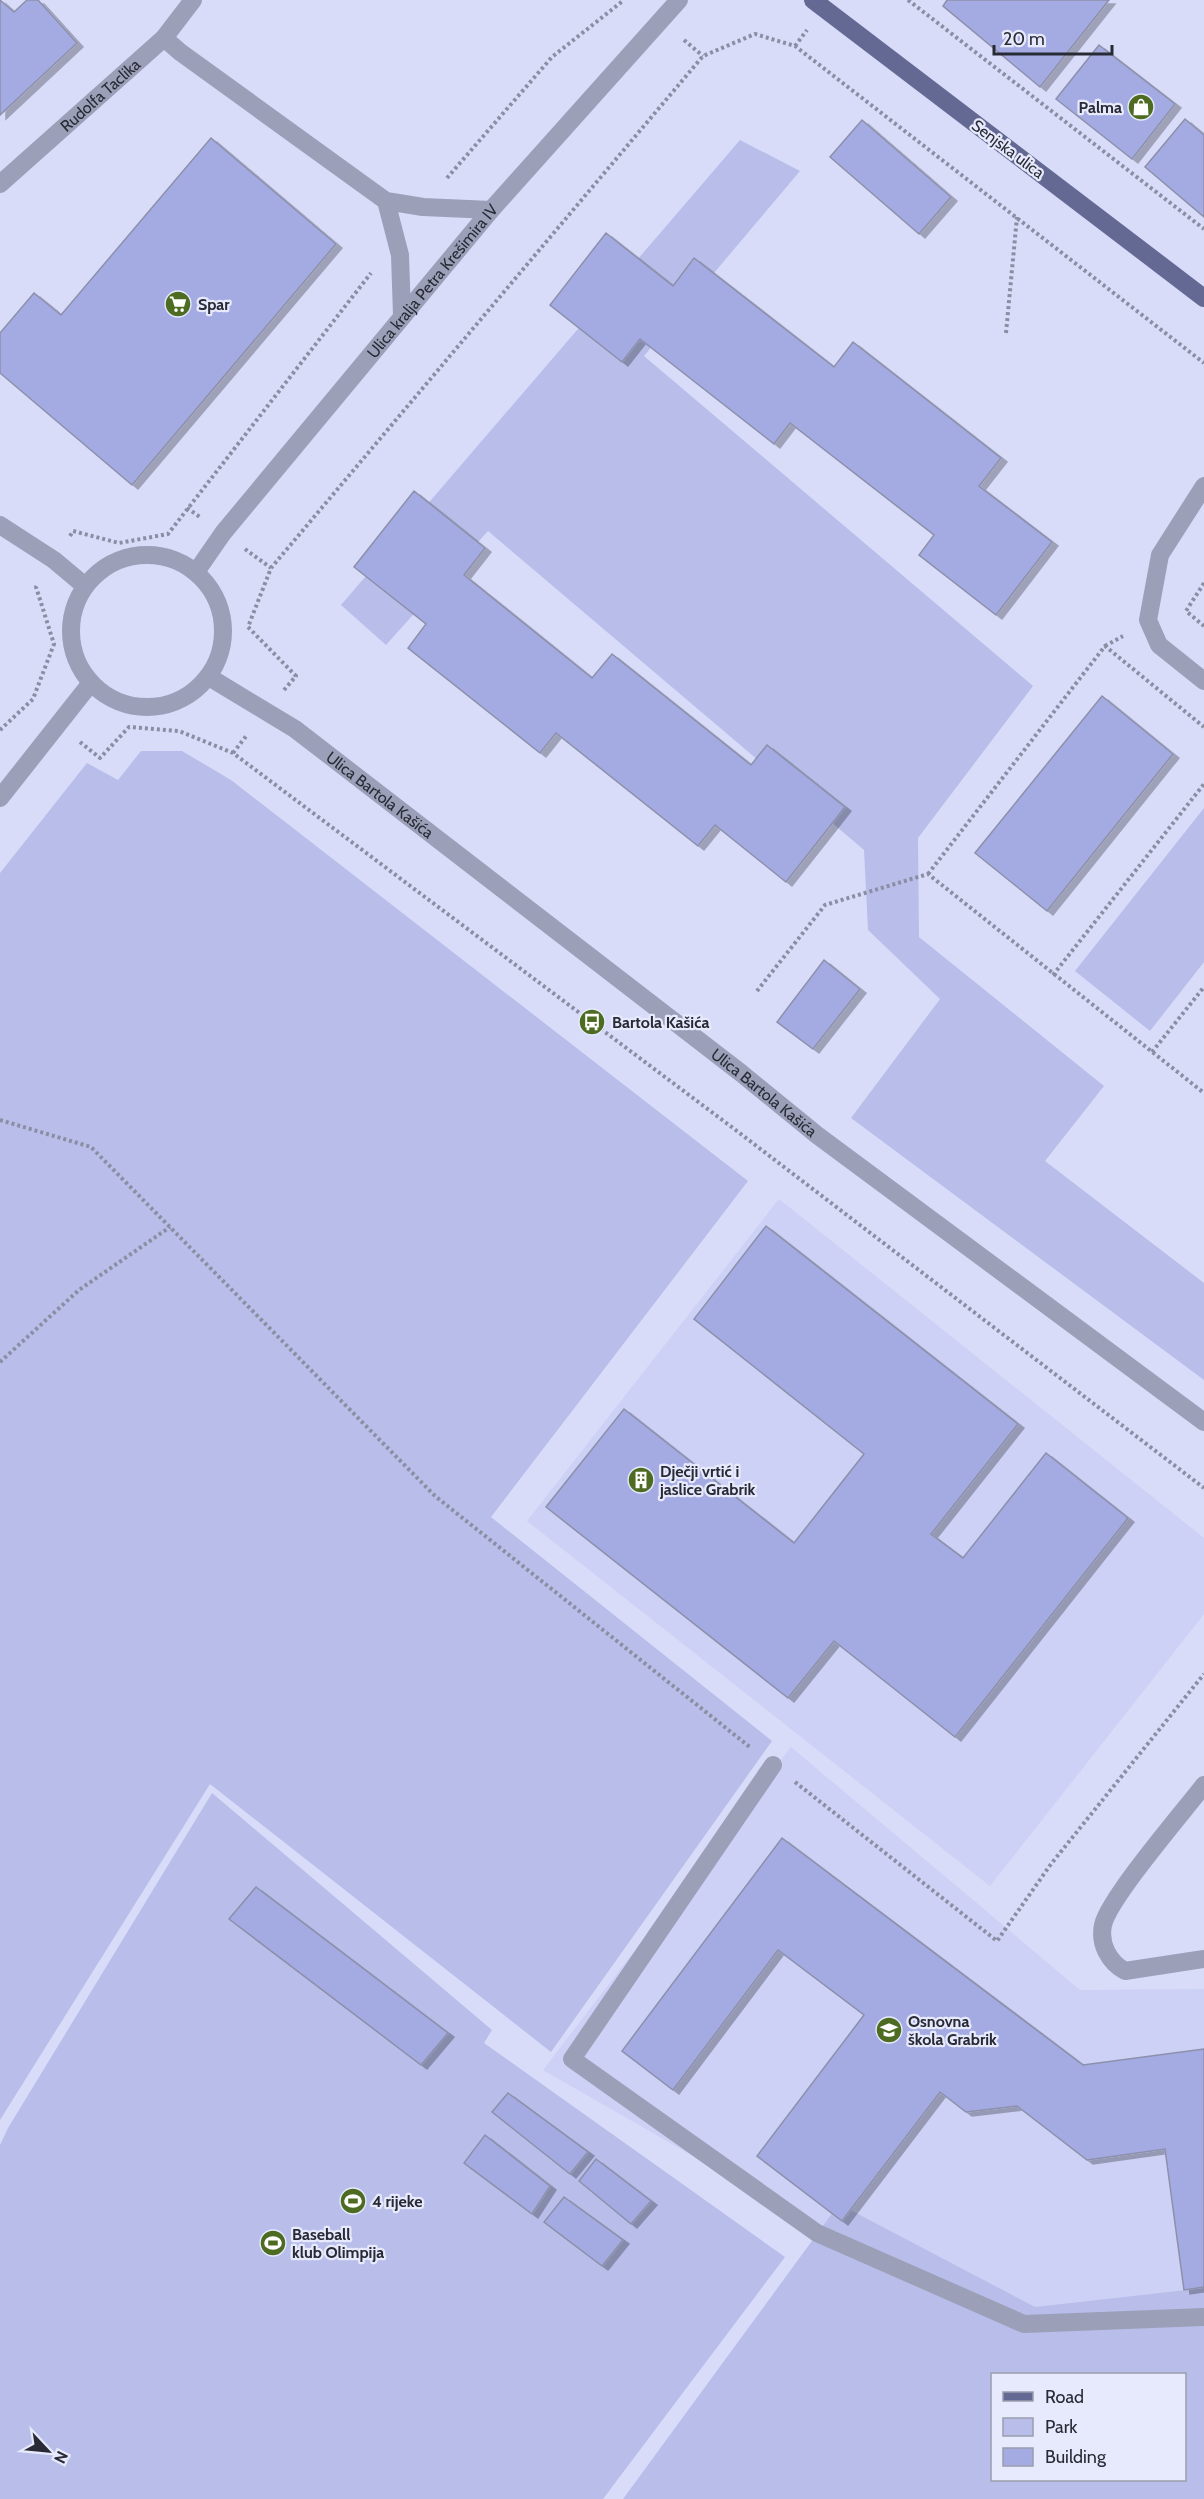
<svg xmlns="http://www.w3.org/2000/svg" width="1204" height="2499" font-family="Cabin,sans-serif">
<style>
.built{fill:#ccd1f5}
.green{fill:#b8bee9;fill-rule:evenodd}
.building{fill:#a4abe2;stroke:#8c90aa;stroke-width:1.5;filter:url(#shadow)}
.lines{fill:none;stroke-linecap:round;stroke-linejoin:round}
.path{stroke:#8b8ea3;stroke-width:4;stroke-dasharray:3 3;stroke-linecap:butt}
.minor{stroke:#9b9fb7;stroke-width:18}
.major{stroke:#646994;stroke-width:18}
.labels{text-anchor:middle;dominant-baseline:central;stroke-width:4.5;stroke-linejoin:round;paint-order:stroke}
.street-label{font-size:16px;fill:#282a35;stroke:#e7eafc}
.poi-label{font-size:16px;font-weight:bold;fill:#282a35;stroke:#e7eafc;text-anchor:start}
</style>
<defs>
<filter id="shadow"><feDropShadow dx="6" dy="4" stdDeviation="0" flood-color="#0004"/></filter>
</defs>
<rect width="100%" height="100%" fill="#d8dcf9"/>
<g class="built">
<path d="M779 1199 1204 1538V1614L990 1886 527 1521Z"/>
<path d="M791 1747 1080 1990 1204 1989V2328L1043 2357 543 2070Z"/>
</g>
<g class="green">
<path d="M740 140 800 171 644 356 1033 686 918 838 919 937 1104 1086 1045 1161 1204 1283V1380L851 1118 940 999 868 930 864 850 488 531 386 645 341 605Z"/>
<path d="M141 751H182L231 780 748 1181 491 1517 772 1741 551 2052 210 1784 0 2120V873L87 763 118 780Z"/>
<path d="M1204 808V962L1150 1031 1075 971Z"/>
<path d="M212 1793 492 2030 484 2043 785 2257 603 2499H0V2145L8 2128Z"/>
<path d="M839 2204 1035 2307 1204 2288V2499H623ZM992 2374H1184V2480H992Z"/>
</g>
<g class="building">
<path d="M0 0 14 12 27 0H38L77 43 0 115Z"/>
<path d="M947 0H1109L1040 87 943 6Z"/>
<path d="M1099 45 1175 104 1132 159 1056 99Z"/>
<path d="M1185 119 1204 135V217L1145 167Z"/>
<path d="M862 120 951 197 919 234 830 157Z"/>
<path d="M211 138 336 244 132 485 0 373V333L34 293 61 315Z"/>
<path d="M606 233 673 286 694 258 834 367 853 342 1001 458 979 486 1052 542 996 615 919 555 934 535 790 423 774 444 640 339 622 362 550 305Z"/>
<path d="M414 491 485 548 464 575 592 678 612 654 751 765 767 745 845 807 786 882 715 825 698 846 556 733 540 753 408 648 426 624 354 567Z"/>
<path d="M1102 696 1173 754 1047 911 975 853Z"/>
<path d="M824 960 860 989 813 1049 777 1022Z"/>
<path d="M766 1226 1018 1424 931 1534 963 1558 1046 1453 1128 1518 955 1737 834 1641 788 1698 546 1507 624 1409 794 1543 864 1454 694 1319Z"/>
<path d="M782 1838 1083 2065 1204 2049V2287L1184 2290 1165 2149 1087 2160 1017 2106 966 2112 940 2092 842 2221 757 2156 864 2015 778 1950 673 2090 622 2051Z"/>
<path d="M256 1887 448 2033 421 2065 229 1919Z"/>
<path d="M508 2093 588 2152 570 2174 492 2112Z"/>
<path d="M485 2135 550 2186 532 2214 464 2163Z"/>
<path d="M596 2159 651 2201 631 2224 579 2181Z"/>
<path d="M564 2197 623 2240 602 2266 544 2222Z"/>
</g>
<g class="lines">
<g class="path">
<path d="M908 0 1204 229"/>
<path d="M684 40 703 56"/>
<path d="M795 46 807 30"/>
<path d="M447 178 552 57 624 0"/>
<path d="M1006 333 1017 217"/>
<path d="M187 508 200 517"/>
<path d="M70 536 73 531 119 543 168 534 371 273"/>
<path d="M245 549 271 568"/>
<path d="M1204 583 1186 611 1204 626"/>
<path d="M1105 646 1123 636"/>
<path d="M284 690 296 676 248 627 271 568 703 56 755 34 795 46 1204 363"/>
<path d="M0 730 33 699 54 644 36 587 38 584"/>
<path d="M80 742 100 758 129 727 179 731 233 753 733 1128 1204 1488"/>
<path d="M233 753 247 735"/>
<path d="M928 874 1105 646 1204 727"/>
<path d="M1053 975 1204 784"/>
<path d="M757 991 825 905 928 874 1204 1093"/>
<path d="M1152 1052 1204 987"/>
<path d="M0 1120 91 1147 435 1496 751 1748"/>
<path d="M0 1362 79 1290 170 1227"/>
<path d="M795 1782 997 1941 1051 1864 1204 1674"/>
</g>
<g class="minor">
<path d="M164 38 180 52 386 201 423 207 491 210"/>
<path id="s1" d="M0 184 164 38 193 0"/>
<path d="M386 201 400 255 402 315"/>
<path d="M1204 486 1160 555 1148 620 1159 645 1204 681"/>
<path d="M0 525 54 560 85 586"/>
<circle cx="147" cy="631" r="76"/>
<path id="s2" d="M196 572 223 533 491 210 679 0"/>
<path id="s3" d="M209 677 295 729 741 1073 817 1135 1204 1422"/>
<path d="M0 798 90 684"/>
<path d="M773 1765 572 2059 817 2233 1024 2324 1204 2317"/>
<path d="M1204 1785C1184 1811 1109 1898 1103 1925 1099 1944 1109 1962 1125 1971L1204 1959"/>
</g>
<path class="major" d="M813 0 1204 298"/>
</g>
<defs>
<symbol id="shop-disc" viewBox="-11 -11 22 22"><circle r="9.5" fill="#4d6c22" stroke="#e7eafc"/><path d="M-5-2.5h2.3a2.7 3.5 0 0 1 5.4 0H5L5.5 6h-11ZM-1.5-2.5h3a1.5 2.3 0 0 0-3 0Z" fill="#fff"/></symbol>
<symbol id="supermarket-disc" viewBox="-11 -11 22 22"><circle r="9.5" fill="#4d6c22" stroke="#e7eafc"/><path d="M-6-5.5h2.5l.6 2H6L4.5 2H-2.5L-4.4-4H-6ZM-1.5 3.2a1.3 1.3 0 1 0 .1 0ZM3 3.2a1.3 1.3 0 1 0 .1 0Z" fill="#fff"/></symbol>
<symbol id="bus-disc" viewBox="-11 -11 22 22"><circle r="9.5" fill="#4d6c22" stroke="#e7eafc"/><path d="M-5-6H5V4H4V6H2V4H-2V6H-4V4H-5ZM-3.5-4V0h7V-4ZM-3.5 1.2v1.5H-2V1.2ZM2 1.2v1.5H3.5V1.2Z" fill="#fff"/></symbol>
<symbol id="building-disc" viewBox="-11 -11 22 22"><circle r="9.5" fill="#4d6c22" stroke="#e7eafc"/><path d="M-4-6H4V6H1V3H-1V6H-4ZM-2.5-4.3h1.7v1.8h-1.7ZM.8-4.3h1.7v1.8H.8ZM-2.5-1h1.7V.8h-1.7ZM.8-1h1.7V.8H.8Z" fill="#fff"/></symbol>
<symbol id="school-disc" viewBox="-11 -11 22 22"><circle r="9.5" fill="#4d6c22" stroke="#e7eafc"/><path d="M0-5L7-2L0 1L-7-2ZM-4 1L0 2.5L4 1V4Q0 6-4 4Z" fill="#fff"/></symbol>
<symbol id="stadium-disc" viewBox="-11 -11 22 22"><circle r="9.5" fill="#4d6c22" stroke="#e7eafc"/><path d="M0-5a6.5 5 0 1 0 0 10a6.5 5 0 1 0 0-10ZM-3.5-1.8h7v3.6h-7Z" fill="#fff"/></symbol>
</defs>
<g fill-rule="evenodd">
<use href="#shop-disc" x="1126" y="92" width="30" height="30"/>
<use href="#supermarket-disc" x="163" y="289" width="30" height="30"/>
<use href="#bus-disc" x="577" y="1007" width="30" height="30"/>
<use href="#building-disc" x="626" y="1465" width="30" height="30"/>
<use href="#school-disc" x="874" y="2015" width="30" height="30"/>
<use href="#stadium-disc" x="338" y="2186" width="30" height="30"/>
<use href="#stadium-disc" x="258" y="2228" width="30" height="30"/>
</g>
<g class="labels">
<g class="street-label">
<text stroke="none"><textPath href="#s1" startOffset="134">Rudolfa Taclika</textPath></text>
<text transform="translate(1008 149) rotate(37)">Senjska ulica</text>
<text stroke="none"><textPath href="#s2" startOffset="375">Ulica kralja Petra Krešimira IV</textPath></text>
<text stroke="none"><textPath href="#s3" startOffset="208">Ulica Bartola Kašića</textPath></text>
<text stroke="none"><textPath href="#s3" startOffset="694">Ulica Bartola Kašića</textPath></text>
</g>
<g class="poi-label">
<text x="1122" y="107" text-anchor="end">Palma</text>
<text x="198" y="304">Spar</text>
<text x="612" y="1022">Bartola Kašića</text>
<text x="660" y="1471">Dječji vrtić i<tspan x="660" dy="18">jaslice Grabrik</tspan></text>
<text x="908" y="2021">Osnovna<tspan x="908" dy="18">škola Grabrik</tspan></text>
<text x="372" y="2201">4 rijeke</text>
<text x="292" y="2234">Baseball<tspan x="292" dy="18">klub Olimpija</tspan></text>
</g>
</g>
<rect x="991" y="2373" width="195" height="108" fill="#e7eafc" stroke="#9b9dac" stroke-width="1.5"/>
<rect x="1003" y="2392" width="30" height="9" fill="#646994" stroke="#9b9dac" stroke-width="1.5"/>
<text x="1045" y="2403" font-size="18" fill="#282a35">Road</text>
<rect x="1003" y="2418" width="30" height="18" fill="#b8bee9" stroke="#9b9dac" stroke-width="1.5"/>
<text x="1045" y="2433" font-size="18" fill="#282a35">Park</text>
<rect x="1003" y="2448" width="30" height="18" fill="#a4abe2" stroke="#9b9dac" stroke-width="1.5"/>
<text x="1045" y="2463" font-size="18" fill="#282a35">Building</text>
<g transform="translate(48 2451) rotate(116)" stroke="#e7eafc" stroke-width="4.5" paint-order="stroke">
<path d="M0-4.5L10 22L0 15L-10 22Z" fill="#282a35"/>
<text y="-9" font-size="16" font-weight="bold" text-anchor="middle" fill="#282a35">N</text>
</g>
<path d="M994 45v9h118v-9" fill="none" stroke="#282a35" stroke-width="3"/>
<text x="1003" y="45" font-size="18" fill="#282a35" stroke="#e7eafc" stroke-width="4.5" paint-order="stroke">20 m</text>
</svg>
